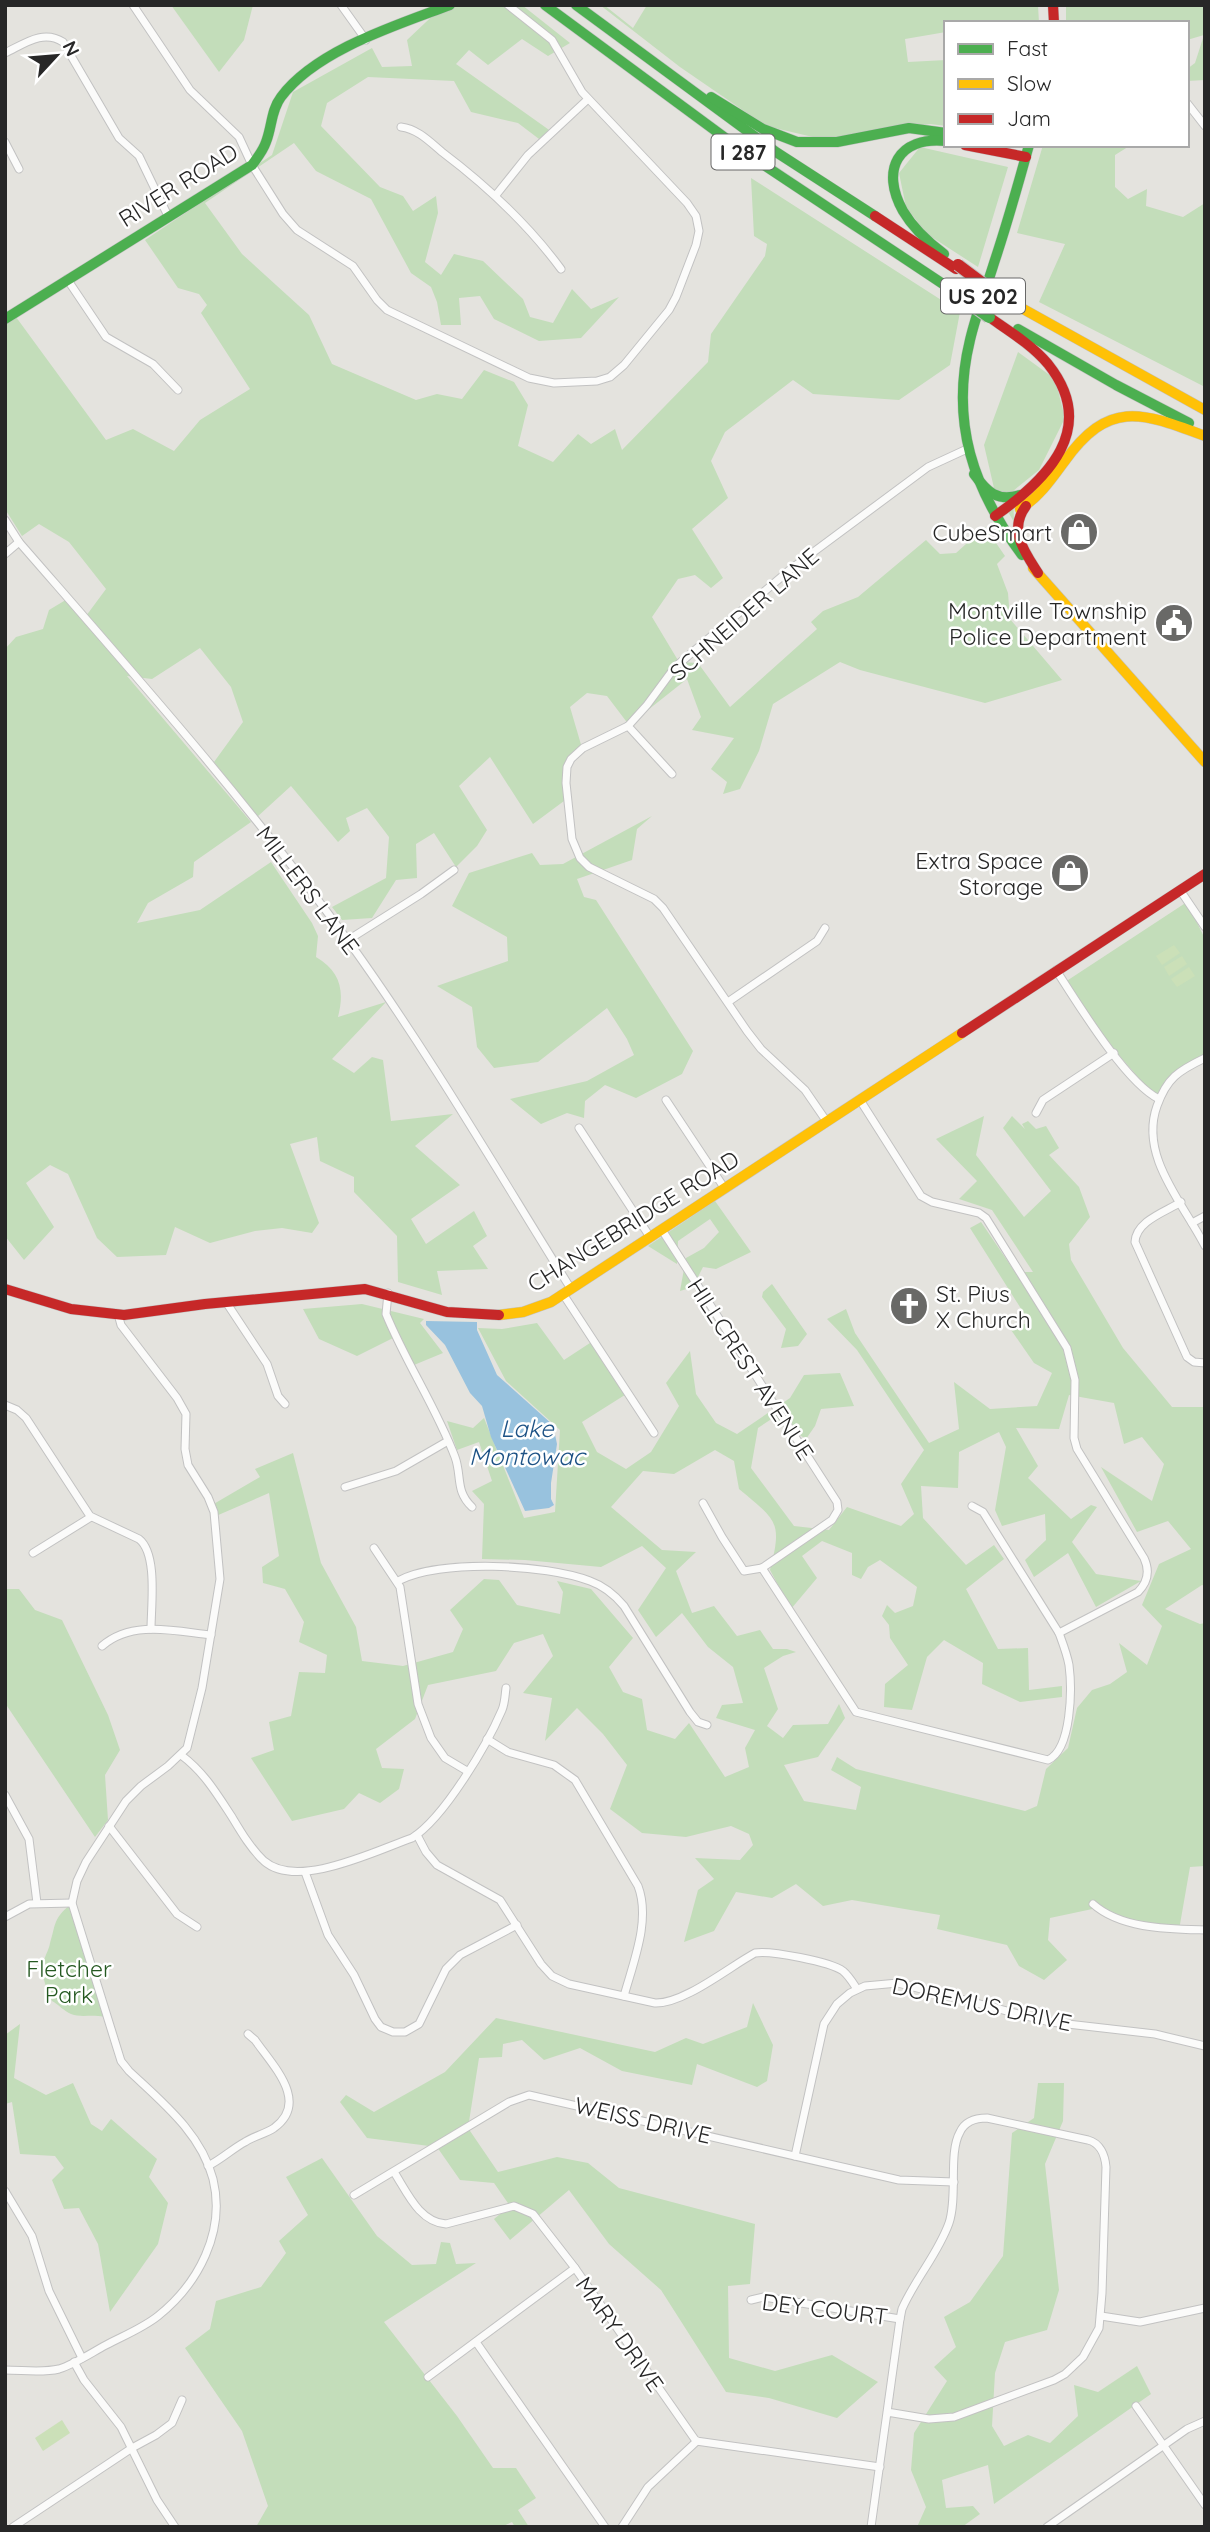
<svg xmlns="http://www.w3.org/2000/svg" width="1210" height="2532" font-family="Quicksand,sans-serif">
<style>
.green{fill:#c3ddba;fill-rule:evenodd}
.pitch{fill:#cbe0b8}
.water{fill:#98c2de}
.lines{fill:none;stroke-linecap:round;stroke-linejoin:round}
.street-casing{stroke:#c2c2c2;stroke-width:9}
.fast-casing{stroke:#c2c2c2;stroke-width:11}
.slow-casing{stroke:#c2c2c2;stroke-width:11}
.jam-casing{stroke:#c2c2c2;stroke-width:11}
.street{stroke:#fbfbfa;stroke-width:7}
.fast{stroke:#4caf50;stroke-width:10}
.slow{stroke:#ffc107;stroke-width:10}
.jam{stroke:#c62828;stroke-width:10}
.fast-bridge-casing{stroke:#c2c1c0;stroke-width:14;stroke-linecap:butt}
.jam-bridge-casing{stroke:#c2c1c0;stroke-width:14;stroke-linecap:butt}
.fast-bridge{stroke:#4caf50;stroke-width:12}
.jam-bridge{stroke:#c62828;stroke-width:12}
.labels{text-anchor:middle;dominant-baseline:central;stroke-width:5;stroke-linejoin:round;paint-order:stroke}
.shield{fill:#fff;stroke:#686868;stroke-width:2}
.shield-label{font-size:21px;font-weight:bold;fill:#272727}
.street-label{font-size:23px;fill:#272727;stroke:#fff}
.poi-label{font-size:23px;fill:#272727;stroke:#fff;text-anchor:end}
.park-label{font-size:23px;fill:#255921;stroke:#fff}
.water-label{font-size:24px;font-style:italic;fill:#1d5285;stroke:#fff}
</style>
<rect width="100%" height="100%" fill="#e4e3de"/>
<g class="green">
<path d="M171 5H253L244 40 219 72Z"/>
<path d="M444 5H522L570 43 548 56 522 39 488 65 469 50 456 64 552 132 543 142 518 123 471 112 454 81 368 77 327 103 321 126 380 187 403 196 413 211 436 196 438 213 425 262 441 275 454 254 483 261 523 299 530 317 553 323 572 289 591 309 619 297 581 338 539 341 494 319 480 296 459 298 461 325H441L437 302 431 287 411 273 371 199 316 171 294 143 205 203 242 254 309 315 332 364 416 400 437 394 462 399 484 370 514 382 528 405 518 446 553 462 578 434 591 444 615 429 622 450 708 362 711 334 765 256 767 244 754 236 751 178 960 312 950 365 899 400 813 394 793 380 725 432 711 461 728 498 692 529 723 578 711 588 695 575 678 579 652 617 679 662 698 663 730 707 817 629 811 622 823 611 858 597 926 540 940 554 956 553 985 527 1005 556 997 564 1008 593 1010 619 1062 680 985 703 860 670 840 662 773 704 759 751 740 789 723 794 727 782 711 769 734 738 692 730 701 717 687 679 629 725 607 696 587 693 570 707 582 748 570 757 564 801 533 824 490 757 459 786 487 830 477 846 456 867 434 833 416 844 417 878 396 880 372 918 342 920 332 907 386 878 389 837 367 808 346 818 350 831 338 842 291 786 257 817 214 762 243 722 231 687 200 648 152 679 127 676 251 822 194 862 193 877 148 903 137 923 200 910 271 862 312 923 318 936 316 957C340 971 345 990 338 1017L386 1002 332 1059 354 1073 372 1057 383 1060 391 1121 453 1114 415 1146 460 1185 411 1219 426 1244 474 1211 487 1236 473 1246 488 1269 437 1271 442 1295 398 1282 397 1236 354 1192V1177L320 1161 317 1137 290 1144 319 1223 312 1233 282 1228 255 1231 210 1243 175 1227 166 1255 117 1257 97 1238 68 1174 50 1165 26 1183 54 1227 24 1260 5 1236V649L16 637 43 629 49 610 69 598 86 616 106 589 69 542 39 524 22 536 5 509V325L16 317 106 440 133 429 174 451 200 420 250 389 201 313 207 305 199 294 178 288 145 240 272 155 293 92 372 48 382 67 412 66 407 40Z"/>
<path d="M600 5H604L633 28 647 5H1038L1039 23H946V32L905 39 908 62 946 60V126L930 124 839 137H813L766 126 680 67Z"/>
<path d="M1066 5H1205V80L1187 81V69L1195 63 1204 35 1187 40V23H1066Z"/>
<path d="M1043 145H1131L1115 155V187L1128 199 1147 189 1146 206 1183 217 1205 203V387L1039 302 1065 244 1017 233Z"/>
<path d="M920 147 1008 167 978 267 927 234 906 207 899 173Z"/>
<path d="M1018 352 1055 379 1065 418 1039 470 1013 491 1014 522 994 488 984 445Z"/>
<path d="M652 816 637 829 632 860 577 879 584 897 596 900 693 1051 682 1074 636 1098 605 1085 585 1101 584 1118 567 1113 541 1124 510 1099 587 1081 634 1055 627 1039 607 1008 538 1062 494 1068 477 1047 472 1007 437 986 508 961 507 937 452 906 469 873 532 853 540 865 563 864Z"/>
<path d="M1187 902 1205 939V1062L1174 1078 1157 1099 1085 1016 1062 984Z"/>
<path d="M984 1116 976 1155 1024 1217 1051 1191 1003 1128 1012 1116 1025 1129 1022 1124 1028 1121 1036 1129 1046 1126 1059 1148 1049 1155 1079 1187 1090 1217 1069 1244 1071 1260 1123 1348 1172 1407H1205V1586L1202 1585 1165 1609 1200 1624 1205 1623V1866L1190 1867 1179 1930 1112 1915 1097 1908 1050 1918 1048 1940 1067 1960 1044 1980 1019 1966 1007 1945 937 1929 940 1915 852 1900 823 1906 796 1884 772 1898 736 1892 714 1931 684 1942 698 1890 714 1879 695 1858 740 1860 753 1845 749 1834 731 1826 686 1837 642 1833 610 1809 627 1765 603 1734 577 1708 545 1741 552 1698 523 1693 553 1656 543 1634 514 1643 496 1671 428 1685 415 1719 376 1749 382 1768 404 1769 399 1789 380 1803 359 1793 344 1809 292 1821 251 1758 274 1750 269 1722 291 1716 299 1672 325 1673 327 1655 299 1642 304 1622 285 1589 263 1583 262 1567 279 1556 269 1493 216 1516 212 1505 260 1477 255 1469 293 1453 321 1563 356 1627 362 1661 403 1666 453 1652 463 1629 450 1610 484 1579 499 1580 517 1605 560 1614 563 1592 557 1581 591 1589 633 1638 609 1667 623 1692 642 1699 647 1730 675 1739 689 1723 725 1777 749 1767 745 1748 755 1730 716 1718 722 1705 743 1703 733 1667 708 1647 682 1613 656 1637 638 1610 666 1568 642 1546 601 1567 525 1560 482 1559 484 1504 472 1491 492 1481 479 1442 457 1450 447 1421 473 1428 484 1418 524 1518 555 1512 560 1430 506 1381 478 1328 502 1329 537 1323 564 1360 593 1341 628 1393 582 1422 597 1452 626 1469 651 1452 679 1406 666 1383 690 1351 696 1394 716 1423 737 1434 790 1398 804 1375 840 1373 854 1406 821 1409 815 1426 806 1439 773 1418 758 1428 751 1468 794 1526 829 1530 847 1507 901 1526 914 1514 901 1484 924 1450 857 1350 827 1319 846 1309 855 1333 929 1443 959 1429 954 1382 990 1409 1037 1406 1052 1373 1034 1363 1009 1327 1030 1323 970 1228 981 1222 1015 1272H1033L992 1210 959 1199 977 1181 936 1139ZM1069 1395 1114 1403 1124 1444 1142 1437 1164 1464 1152 1501 1101 1467 1137 1532 1168 1521 1191 1549 1159 1564 1142 1605 1162 1626 1147 1665 1119 1643 1127 1672 1110 1684 1092 1690 1077 1708 1068 1748 1046 1769 1037 1806 1025 1811 856 1769 837 1757 831 1770 861 1787 856 1810 804 1801 784 1765 818 1757 845 1718 839 1704 828 1724 793 1725 783 1738 767 1726 778 1709 764 1668 783 1656 796 1652 787 1649H773L760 1630 737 1636 714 1606 692 1613 676 1571 696 1552 662 1550 611 1507 643 1471 674 1474 715 1450 734 1461 739 1489C776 1520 783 1521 770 1570L791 1609 817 1578 802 1556 822 1541 852 1553V1575L861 1579 868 1567 880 1560 917 1587 913 1606 895 1613 887 1605 882 1616 889 1625 890 1638 908 1665 885 1684 884 1707 912 1710 927 1657 944 1640 983 1663 982 1684 1020 1702 1062 1697V1686L1029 1690 1028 1648 998 1649 966 1589 1004 1559 994 1545 966 1565 923 1518 921 1486 958 1488 959 1452 999 1432 1006 1447 995 1510 1002 1526 1045 1514 1046 1540 1025 1560 1034 1577 1068 1553 1096 1607 1141 1581 1096 1574 1072 1542 1097 1507 1091 1505 1071 1519 1028 1478 1038 1466 1016 1428 1059 1429Z"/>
<path d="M715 1201 751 1252 716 1269 703 1267 693 1287 680 1291 686 1258 704 1248 719 1232 710 1219 678 1241 677 1264 648 1246Z"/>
<path d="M772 1284 807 1334 798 1346 781 1348 786 1329 762 1297 763 1292Z"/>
<path d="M362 1304 424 1319 420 1323 443 1353 414 1365 399 1335 357 1356 319 1339 303 1309Z"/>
<path d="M5 1589H19L35 1610 62 1620 108 1715 120 1750 105 1775 108 1820 95 1837 5 1703Z"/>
<path d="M70 1905 104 2017C92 2014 81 2018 71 2014 64 2011 59 2005 52 2001 47 1990 41 1976 43 1964 44 1957 49 1950 50 1943 56 1924 53 1919 70 1905Z"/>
<path d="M753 2003 773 2045 767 2081 757 2087 697 2064 692 2085 622 2071 580 2048 544 2060 522 2040 503 2044 502 2057 479 2058 468 2128 498 2172 557 2157 588 2163 619 2188 755 2224 750 2284 728 2286 729 2358 775 2371 832 2355 878 2382 837 2418 769 2398 726 2392 661 2290 609 2244 569 2190 510 2240 494 2219 510 2206 494 2183 460 2180 437 2147 367 2138 340 2102 346 2095 374 2112 445 2072 496 2018 655 2052 686 2038 703 2044 747 2027Z"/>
<path d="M20 2024 14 2078 46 2095 73 2083 91 2124 102 2131 111 2119 157 2159 149 2177 168 2203 158 2244 110 2312 98 2244 79 2208 64 2209 52 2180 64 2168 55 2156 20 2154 12 2102 5 2104V2035Z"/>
<path d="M1038 2083H1064L1063 2121 1045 2164 1059 2290 1047 2330 1005 2342 995 2373 992 2426 1004 2446 1028 2435 1050 2443 1078 2416 1074 2385 1098 2392 1137 2366 1151 2394 994 2504 988 2465 942 2480 946 2508 973 2506 980 2514 962 2527H917L926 2507 911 2470 914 2433 947 2381 934 2367 956 2347 944 2317 970 2302 1003 2256 1012 2133 1034 2118Z"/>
<path d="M322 2158 377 2236 412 2265 436 2264 441 2242 450 2243 456 2264 476 2263 384 2322 457 2416 493 2468H516L536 2498 518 2510 529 2527H515L512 2522 501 2527H256L268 2506 242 2431 185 2348 210 2329 216 2301 261 2287 286 2253 279 2241 308 2215 286 2177Z"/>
</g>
<g class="pitch">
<path d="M1174 945 1180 953 1162 965 1156 956Z"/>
<path d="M1182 956 1187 964 1169 976 1164 967Z"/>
<path d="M1189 967 1195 976 1177 987 1171 979Z"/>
<path d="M62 2420 70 2433 43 2451 35 2438Z"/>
</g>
<path class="water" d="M426 1321 477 1322V1330L497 1375 553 1425 557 1444 551 1483V1499L554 1505 549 1508 525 1511 491 1437 482 1406 470 1393 445 1345 426 1325Z"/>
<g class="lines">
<defs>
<g id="street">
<path d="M133 5 190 90 239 137 252 165 283 214 297 230 353 266 377 300 387 310 529 378 554 383 597 381 610 377 624 365 669 310 676 297 696 245 699 231 696 216 687 203 582 92 552 40 508 5"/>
<path d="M341 5 366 40"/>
<path d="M5 53C24 44 43 29 63 42L119 138 139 156 168 216"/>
<path d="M1187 103 1205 126"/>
<path d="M401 127C418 129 430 142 442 152 487 186 527 223 561 269"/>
<path d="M5 142 19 169"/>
<path d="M496 195 528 155 588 99"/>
<path d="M67 279 106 337 153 364 178 390"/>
<path d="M5 520 19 542C133 673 248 802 349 942 429 1053 498 1172 571 1289"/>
<path d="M5 554 19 542"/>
<path d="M628 726 672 774"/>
<path d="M1180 890 1205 927"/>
<path d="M348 940 421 894 454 870"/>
<path d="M1056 970C1078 1004 1126 1083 1159 1099"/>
<path d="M728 1002 817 941 825 928"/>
<path d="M1205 1058C1178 1071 1167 1078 1157 1106 1139 1156 1183 1203 1205 1246"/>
<path d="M666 1100 725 1189"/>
<path d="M860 1100 921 1196 932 1202 979 1213 986 1218 1067 1348 1075 1380 1074 1438 1077 1449 1144 1558C1150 1571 1148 1582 1138 1592L1059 1633"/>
<path d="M1036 1113 1043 1100 1114 1053"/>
<path d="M827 1122 805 1090 761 1049 747 1031 663 908 654 899 589 867 580 858 572 839 566 783 567 767 571 759 583 748 628 726 647 705 675 667 792 568 928 467 967 449"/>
<path d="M579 1128 650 1237"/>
<path d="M1181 1202C1165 1212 1136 1221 1135 1242L1187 1357 1194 1362 1205 1363"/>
<path d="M1192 1223 1205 1216"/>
<path d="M662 1230 837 1502 838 1510 832 1520 762 1568"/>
<path d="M388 1293 386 1314C406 1363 436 1407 455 1457 462 1476 455 1491 472 1507"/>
<path d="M563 1294 654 1433"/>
<path d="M226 1302 267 1364 278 1396 285 1404"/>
<path d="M5 1405 17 1410 26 1418 90 1516 139 1539C158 1554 151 1606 151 1629"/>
<path d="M345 1487 396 1471 448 1441"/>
<path d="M703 1503 722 1537 744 1571 762 1568 856 1712 1048 1760C1072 1749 1072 1688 1069 1665 1067 1654 1063 1644 1059 1633L983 1512 972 1506"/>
<path d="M374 1548 400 1587 418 1704 431 1738 445 1758 467 1771"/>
<path d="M33 1553 91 1517"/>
<path d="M398 1581C439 1559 546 1564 590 1581 604 1586 614 1594 624 1606L690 1712 698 1722 707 1725"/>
<path d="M102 1646C132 1620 174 1631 211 1635"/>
<path d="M487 1739 508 1752 554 1765 575 1780 638 1886C651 1920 633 1963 624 1996"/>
<path d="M181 1755C204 1772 217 1794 232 1817 241 1832 251 1849 264 1861 297 1890 375 1851 412 1838 444 1818 487 1745 502 1710 505 1703 505 1695 506 1688"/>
<path d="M5 1795 29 1839 37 1903"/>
<path d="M109 1826 177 1914 197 1927"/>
<path d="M417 1835 426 1852 437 1865 500 1900 541 1964 552 1976 569 1984 655 2003C684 2004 729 1967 755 1953 770 1950 831 1962 843 1971 849 1976 853 1983 857 1989"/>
<path d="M305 1872 328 1935 354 1975 375 2019 381 2027 393 2032H405L419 2024 446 1969 460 1955 517 1925"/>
<path d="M1093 1904C1121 1929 1169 1929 1205 1930"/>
<path d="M5 1917 29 1904 72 1903"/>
<path d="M795 2156 824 2024 837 2004 850 1993 865 1986 898 1983 1050 2022 1155 2034 1205 2046"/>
<path d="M208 2166C222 2159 232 2149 245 2142 254 2136 265 2134 274 2128 310 2102 273 2066 255 2040L248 2034"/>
<path d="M394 2172C407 2192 419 2222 446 2224L514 2206 533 2214 575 2268 696 2441 880 2467"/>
<path d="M5 2191 32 2236 49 2291 82 2358"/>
<path d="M354 2195 509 2102 529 2095 899 2180 954 2182"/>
<path d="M751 2300 764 2297 900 2319"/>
<path d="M1101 2316 1140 2322 1205 2308"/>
<path d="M476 2342 605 2527"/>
<path d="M74 2362 84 2380 121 2427 157 2500 175 2527"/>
<path d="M5 2370C23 2370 42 2373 59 2369 75 2364 91 2353 106 2345 123 2336 143 2328 158 2316 198 2284 226 2232 213 2179 201 2133 162 2102 129 2071L121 2061 72 1903 77 1881 86 1862 126 1801 141 1786 168 1766 187 1748 202 1688 220 1579 214 1512 208 1497 188 1465 185 1449 186 1414 177 1398 121 1325 118 1314"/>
<path d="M428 2377 575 2268"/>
<path d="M1136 2406 1205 2505"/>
<path d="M13 2527 132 2448 156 2435 172 2423 182 2400"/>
<path d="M622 2527 648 2487 697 2441"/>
<path d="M871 2527 900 2319 902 2309C915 2279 938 2254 949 2223 958 2196 948 2153 960 2132 965 2121 976 2118 987 2118L1088 2140C1100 2143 1105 2155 1106 2167L1102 2293 1099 2328 1083 2357 1065 2374 1054 2380 954 2417 929 2419 887 2412"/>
<path d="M1047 2527 1187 2429 1205 2421"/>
</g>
<g id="fast">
<path d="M545 5 743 151 949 288"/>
<path d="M576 5 776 152 875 216"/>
<path d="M711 97 763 129 797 142H837L909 128 946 133"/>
<path d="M944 254C928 242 913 228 903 211 880 170 898 136 946 141"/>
<path d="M5 319 252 165C257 158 263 151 266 142 272 127 271 110 281 97 316 50 397 25 450 5"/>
<path d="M1018 329 1116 385 1189 423"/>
<path d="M974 474C987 492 997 502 1020 495"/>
<path d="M1022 555C973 489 950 422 970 340 976 314 986 289 994 263 1007 224 1018 185 1029 145"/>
</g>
<g id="slow">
<path d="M998 295 1205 410"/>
<path d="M1020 509C1039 497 1051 480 1064 462 1109 399 1141 412 1205 436"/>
<path d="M1033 568 1205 762"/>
<path d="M499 1315 523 1312 551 1302 962 1033"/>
</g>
<g id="jam">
<path d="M1053 5 1054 23"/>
<path d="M965 145 1026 157"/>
<path d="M875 216 956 269"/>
<path d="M989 317C1009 331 1032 345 1048 364 1099 428 1048 479 995 516"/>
<path d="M1026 506C1008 530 1024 551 1038 573"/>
<path d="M962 1033 1205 874"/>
<path d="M5 1289 71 1309 124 1315 205 1304 365 1289 447 1312 499 1315"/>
</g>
</defs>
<use href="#street" class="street-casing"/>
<use href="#fast" class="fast-casing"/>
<use href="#slow" class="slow-casing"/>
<use href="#jam" class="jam-casing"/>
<use href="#street" class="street"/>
<use href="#fast" class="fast"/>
<use href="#slow" class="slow"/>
<use href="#jam" class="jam"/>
<defs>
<path id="fast-bridge" d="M949 288 989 317"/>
<path id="jam-bridge" d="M958 265 998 295"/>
</defs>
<use href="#fast-bridge" class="fast-bridge-casing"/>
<use href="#jam-bridge" class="jam-bridge-casing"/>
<use href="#fast-bridge" class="fast-bridge"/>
<use href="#jam-bridge" class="jam-bridge"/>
</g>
<defs>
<symbol id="shop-disc" viewBox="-11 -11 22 22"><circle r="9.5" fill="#696967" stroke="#fff"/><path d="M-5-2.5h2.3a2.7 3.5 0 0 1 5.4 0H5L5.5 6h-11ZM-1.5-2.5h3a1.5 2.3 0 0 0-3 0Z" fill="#fff"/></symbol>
<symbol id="civic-disc" viewBox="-11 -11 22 22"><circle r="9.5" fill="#696967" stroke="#fff"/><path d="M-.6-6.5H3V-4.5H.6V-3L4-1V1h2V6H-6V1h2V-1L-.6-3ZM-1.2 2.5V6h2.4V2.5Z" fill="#fff"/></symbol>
<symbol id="church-disc" viewBox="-11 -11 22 22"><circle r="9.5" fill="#696967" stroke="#fff"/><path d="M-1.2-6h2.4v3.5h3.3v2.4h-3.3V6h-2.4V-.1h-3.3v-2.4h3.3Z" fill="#fff"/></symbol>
</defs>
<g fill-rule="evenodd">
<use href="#shop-disc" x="1057" y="510" width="44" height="44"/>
<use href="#civic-disc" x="1152" y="601" width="44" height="44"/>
<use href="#shop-disc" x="1048" y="851" width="44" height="44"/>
<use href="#church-disc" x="887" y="1284" width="44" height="44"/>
</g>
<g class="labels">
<g class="shield">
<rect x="711.5" y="134.5" width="63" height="35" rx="5"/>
<rect x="941" y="278.5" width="84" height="35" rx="5"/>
</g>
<g class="shield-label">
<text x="743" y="152">I 287</text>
<text x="983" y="296">US 202</text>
</g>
<g class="street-label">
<text transform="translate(178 185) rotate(-32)">RIVER ROAD</text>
<text transform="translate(744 614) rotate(-41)">SCHNEIDER LANE</text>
<text transform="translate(308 890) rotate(53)">MILLERS LANE</text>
<text transform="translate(633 1221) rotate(-32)">CHANGEBRIDGE ROAD</text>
<text transform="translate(751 1369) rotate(57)">HILLCREST AVENUE</text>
<text transform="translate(982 2004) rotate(12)">DOREMUS DRIVE</text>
<text transform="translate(643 2120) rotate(13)">WEISS DRIVE</text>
<text transform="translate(825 2309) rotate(7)">DEY COURT</text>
<text transform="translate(620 2334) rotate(55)">MARY DRIVE</text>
</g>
<g class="poi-label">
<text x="1052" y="532">CubeSmart</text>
<text x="1147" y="610">Montville Township<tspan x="1147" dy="26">Police Department</tspan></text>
<text x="1043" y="860">Extra Space<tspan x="1043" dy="26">Storage</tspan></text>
<text x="936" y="1293" text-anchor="start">St. Pius<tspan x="936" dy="26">X Church</tspan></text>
</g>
<g class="park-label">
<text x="69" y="1968">Fletcher<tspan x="69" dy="26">Park</tspan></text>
</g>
<g class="water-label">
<text x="527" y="1428">Lake<tspan x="527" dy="28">Montowac</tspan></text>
</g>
</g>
<rect width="1210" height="2532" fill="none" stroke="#272727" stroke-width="14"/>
<rect x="944" y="21" width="245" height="126" fill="#ffffff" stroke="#a9a9a9" stroke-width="2"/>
<rect x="958" y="44" width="35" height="10" fill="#4caf50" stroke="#a9a9a9" stroke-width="2"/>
<text x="1007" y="56" font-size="21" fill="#272727">Fast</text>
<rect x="958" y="79" width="35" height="10" fill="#ffc107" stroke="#a9a9a9" stroke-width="2"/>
<text x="1007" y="91" font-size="21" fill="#272727">Slow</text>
<rect x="958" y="114" width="35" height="10" fill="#c62828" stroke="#a9a9a9" stroke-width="2"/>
<text x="1007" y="126" font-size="21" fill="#272727">Jam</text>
<g transform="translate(56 56) rotate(64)" stroke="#ffffff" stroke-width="5" paint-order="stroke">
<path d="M0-5L12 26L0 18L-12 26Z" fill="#272727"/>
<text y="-10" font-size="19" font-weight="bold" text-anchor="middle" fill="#272727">N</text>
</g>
</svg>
